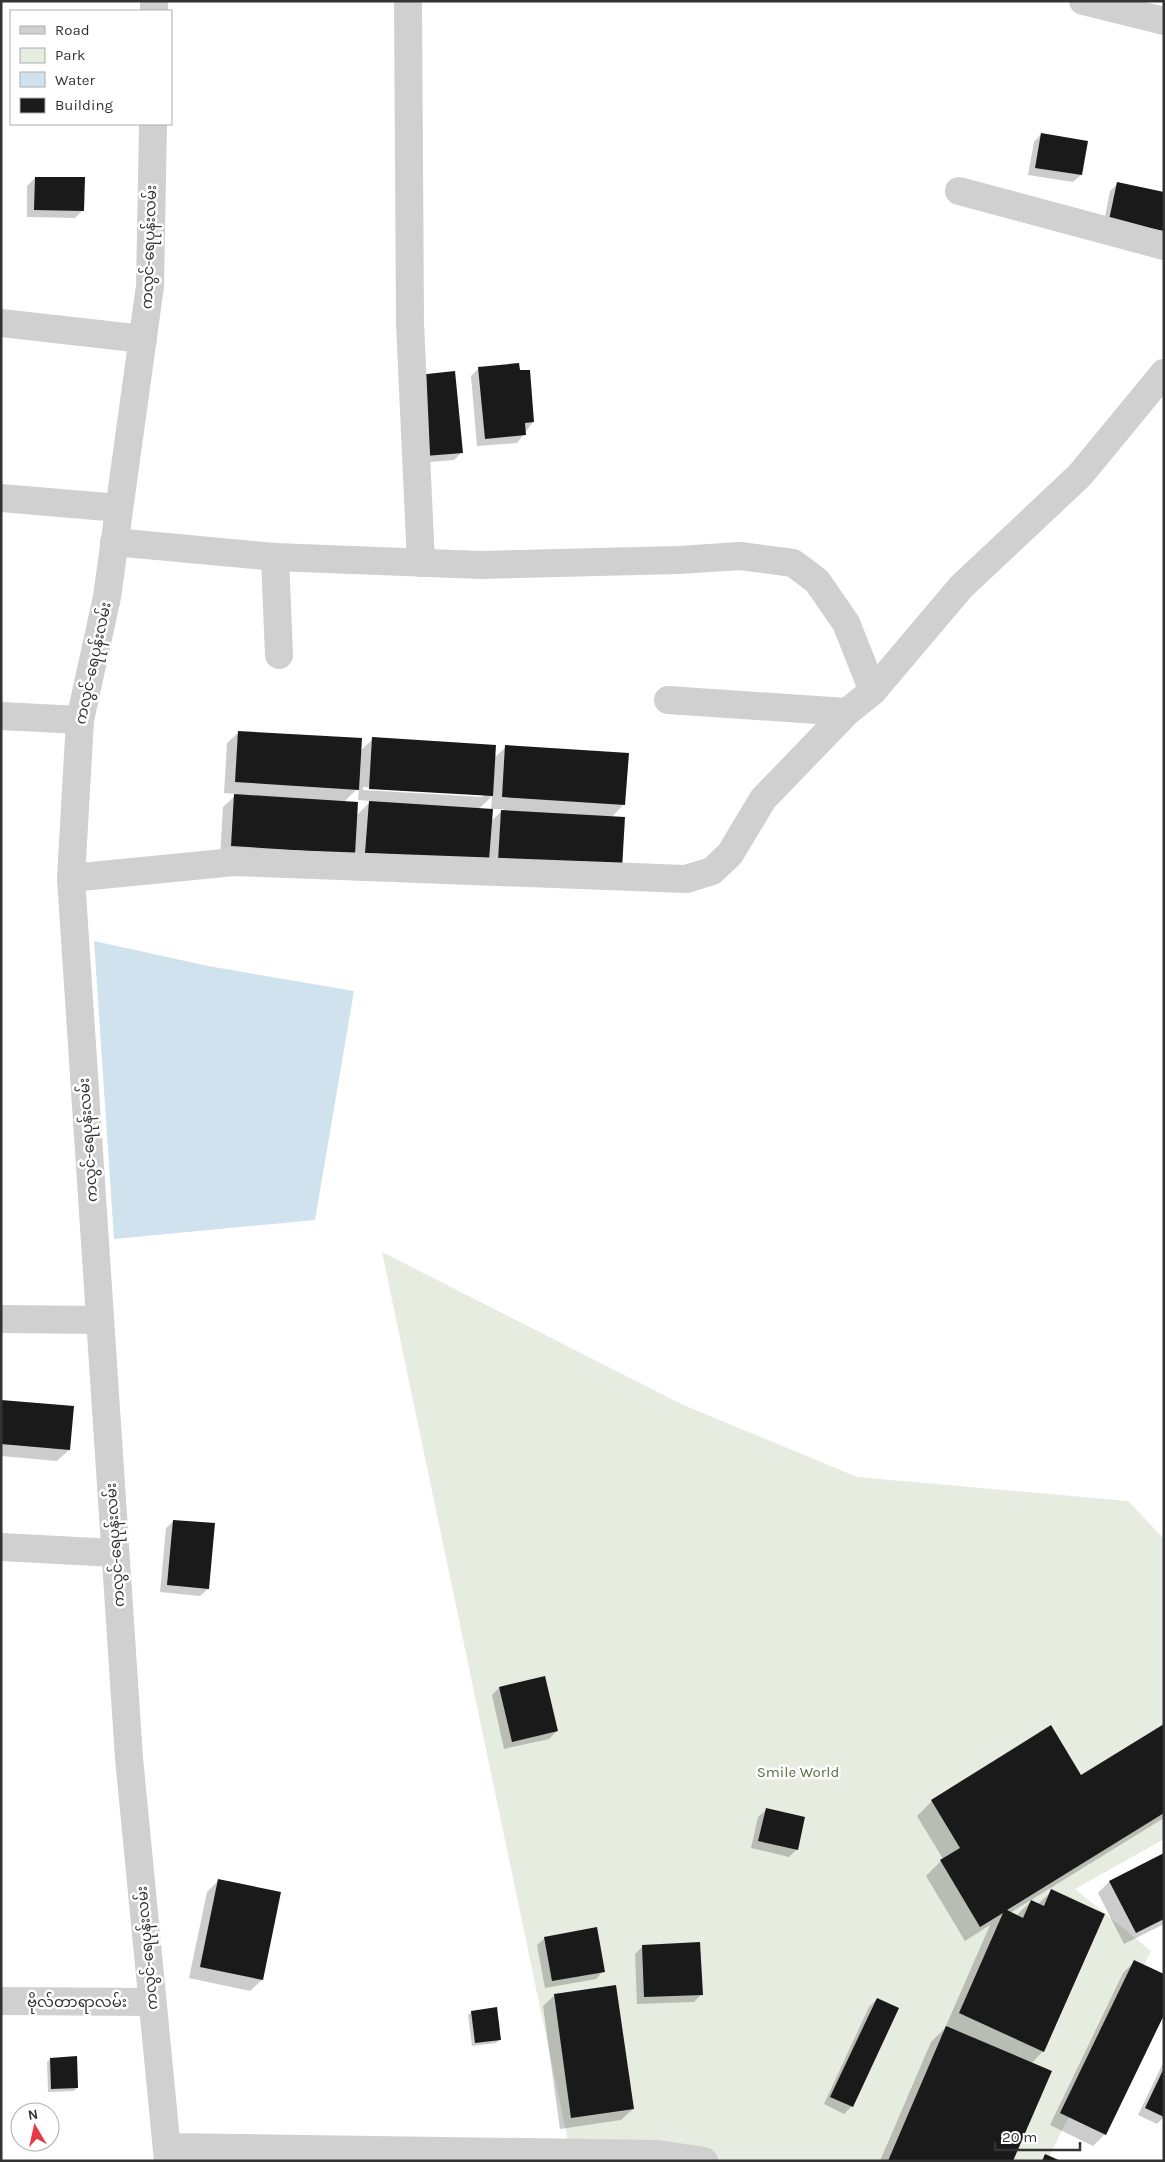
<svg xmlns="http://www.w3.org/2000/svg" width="1165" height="2162" font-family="Karla,'Noto Sans Myanmar',sans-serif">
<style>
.green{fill:#e6ecdf}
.water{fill:#cfe2ee}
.shadow{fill:#0003;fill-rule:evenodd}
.building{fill:#1a1a1a}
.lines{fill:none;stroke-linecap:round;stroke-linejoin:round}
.minor{stroke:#d0d0d0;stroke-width:28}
.labels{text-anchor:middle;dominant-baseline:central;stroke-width:5;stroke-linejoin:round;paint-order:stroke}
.street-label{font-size:15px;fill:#333;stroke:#fff}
.park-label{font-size:15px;fill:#56703f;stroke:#fff}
</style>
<rect width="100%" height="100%" fill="#fff"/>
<path class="green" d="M382 1252 681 1404 857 1477 1128 1501 1164 1539V1839L1075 1889 1151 1951 1047 2161H721L568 2141Z"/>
<path class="water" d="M94 941 208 966 354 991 315 1220 114 1239Z"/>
<g class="shadow">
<path d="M1041 134 1081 175 1073 182 1028 175 1034 142Z"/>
<path d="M35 178 83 210 75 218 27 217V186Z"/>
<path d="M1117 184 1164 193V236L1103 227 1110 191Z"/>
<path d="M479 368 533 422 517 443 477 446 471 376Z"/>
<path d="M411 384 462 452 454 460 418 463Z"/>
<path d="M239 732 359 752 373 739 494 758 506 747 624 804 611 818 620 868 354 864 355 851 342 865 220 857 223 807 237 794 224 793 227 743ZM359 787 358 800 371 801 356 816 344 802ZM363 787 483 795V797L363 790ZM492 796 491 810 478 809 482 806ZM491 809H504L490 822Z"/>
<path d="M1 1401 69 1450 57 1461 1 1456Z"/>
<path d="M174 1521 208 1589 200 1596 160 1592 166 1528Z"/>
<path d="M499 1688 557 1731 549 1739 504 1749 492 1695Z"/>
<path d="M1164 1725V1818L1010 1913 1016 1916 1031 1901 1038 1904 1052 1891 1043 2051 1031 2064 1012 2161H880L931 2042 945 2028 990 1925 965 1941 926 1876 943 1859 917 1816 932 1801 1080 1777Z"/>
<path d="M766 1810 797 1849 789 1857 751 1848 758 1817Z"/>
<path d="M1164 1854V1924L1124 1944 1098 1893 1109 1882Z"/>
<path d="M219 1880 262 1980 250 1991 189 1978 207 1892Z"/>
<path d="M545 1938 603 1971 596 1979 545 1988 537 1945Z"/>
<path d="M643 1946 702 1994 694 2002 637 2004 635 1954Z"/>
<path d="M1134 1962 1105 2134 1093 2146 1050 2125 1123 1973Z"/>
<path d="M555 1995 633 2109 621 2120 560 2129 543 2006Z"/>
<path d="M877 1999 852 2106 844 2114 824 2104 869 2007Z"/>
<path d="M472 2012 500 2039 496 2043 472 2046 468 2015Z"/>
<path d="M50 2059 77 2087 74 2091 48 2092 47 2062Z"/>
<path d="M1164 2061V2117L1157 2124 1138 2115Z"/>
</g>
<g class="building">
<path d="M1041 133 1088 141 1082 175 1035 168Z"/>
<path d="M35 177H85L84 211 34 210Z"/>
<path d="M1117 182 1164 192V231L1109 220Z"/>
<path d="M519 363 520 370H530L534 422 525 423 526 435 485 439 478 367Z"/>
<path d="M455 371 463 453 425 456 418 375Z"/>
<path d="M238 731 362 738 359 790 235 782Z"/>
<path d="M372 737 496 745 493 796 369 789Z"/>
<path d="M505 745 629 753 625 805 502 797Z"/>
<path d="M234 794 358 802 355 854 231 846Z"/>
<path d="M369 801 493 809 489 860 365 853Z"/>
<path d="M501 810 625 817 622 869 498 861Z"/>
<path d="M1 1400 74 1406 70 1450 1 1444Z"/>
<path d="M173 1520 215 1523 209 1589 167 1585Z"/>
<path d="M545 1676 558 1731 512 1742 499 1687Z"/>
<path d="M1164 1724V1813L1007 1910 1023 1918 1031 1900 1044 1906 1051 1889 1105 1914 1044 2052 959 2013 1003 1913 980 1927 940 1860 960 1848 931 1800 1051 1725 1081 1775Z"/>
<path d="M766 1808 805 1817 798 1850 758 1841Z"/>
<path d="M1164 1853V1919L1136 1933 1109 1881Z"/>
<path d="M218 1879 281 1892 263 1980 200 1967Z"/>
<path d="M597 1927 605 1972 552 1981 544 1937Z"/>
<path d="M700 1942 703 1995 644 1997 642 1945Z"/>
<path d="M1134 1960 1164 1974V2015L1106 2135 1060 2113Z"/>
<path d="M616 1985 634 2109 571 2118 554 1994Z"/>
<path d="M877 1998 899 2008 853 2107 830 2097Z"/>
<path d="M497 2007 501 2040 475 2043 471 2011Z"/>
<path d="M946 2026 1052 2071 1013 2161H888Z"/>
<path d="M77 2056 78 2088 51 2089 50 2058Z"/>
<path d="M1164 2068V2117L1145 2108Z"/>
<path d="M1045 2154 1061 2161H1042Z"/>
</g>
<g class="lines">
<g class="minor">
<path d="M408 1 410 323 421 563"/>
<path d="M1083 1 1164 21"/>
<path d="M154 11V1"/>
<path d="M153 124 150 286 107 597 80 720 71 878 129 1758 168 2161"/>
<path d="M959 191 1164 246"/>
<path d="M1 323 143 339"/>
<path d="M1 498 119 508"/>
<path d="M114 542 275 557 481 565 679 560 740 556 793 563 817 581 846 623 873 691"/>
<path d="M275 557 279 655"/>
<path d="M668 700 847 712"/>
<path d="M1 716 80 720"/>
<path d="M71 878 234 862 686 879 712 871 730 854 763 799 847 712 873 691 961 587 1080 475 1164 373"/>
<path d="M1 1319 100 1320"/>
<path d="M1 1547 115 1553"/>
<path d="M1 2001 152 2002"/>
<path d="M167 2147 658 2154 704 2161"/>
</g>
</g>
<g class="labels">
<g class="street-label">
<text transform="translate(149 247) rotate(-88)">ကလွင်-ရေပုန်းလမ်း</text>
<text transform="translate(93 663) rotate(-78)">ကလွင်-ရေပုန်းလမ်း</text>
<text transform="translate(88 1140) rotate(-94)">ကလွင်-ရေပုန်းလမ်း</text>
<text transform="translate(115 1545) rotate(-94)">ကလွင်-ရေပုန်းလမ်း</text>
<text transform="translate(147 1948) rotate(-95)">ကလွင်-ရေပုန်းလမ်း</text>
<text x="77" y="2002">ဗိုလ်တာရာလမ်း</text>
</g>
<g class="park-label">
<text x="798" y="1772">Smile World</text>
</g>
</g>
<rect width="1165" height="2162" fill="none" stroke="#333333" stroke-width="5"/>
<rect x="10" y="10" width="162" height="115" fill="#ffffff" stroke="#adadad"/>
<rect x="20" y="26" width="25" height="8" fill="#d0d0d0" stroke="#adadad"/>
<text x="55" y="35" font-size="15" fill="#333333">Road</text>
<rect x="20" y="48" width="25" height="15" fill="#e6ecdf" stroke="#adadad"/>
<text x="55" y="60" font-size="15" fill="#333333">Park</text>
<rect x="20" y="72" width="25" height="15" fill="#cfe2ee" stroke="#adadad"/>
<text x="55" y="85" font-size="15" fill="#333333">Water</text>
<rect x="20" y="98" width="25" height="15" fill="#1a1a1a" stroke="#adadad"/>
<text x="55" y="110" font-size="15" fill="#333333">Building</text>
<g transform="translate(35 2127) rotate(351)"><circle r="24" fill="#ffffff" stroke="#adadad"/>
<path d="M0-4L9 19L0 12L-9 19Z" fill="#e63946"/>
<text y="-8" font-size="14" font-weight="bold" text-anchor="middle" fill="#333333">N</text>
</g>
<path d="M995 2142v8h85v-8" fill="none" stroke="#333333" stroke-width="2.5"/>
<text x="1002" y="2142" font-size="15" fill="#333333" stroke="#ffffff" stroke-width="4" paint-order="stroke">20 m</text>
</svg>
